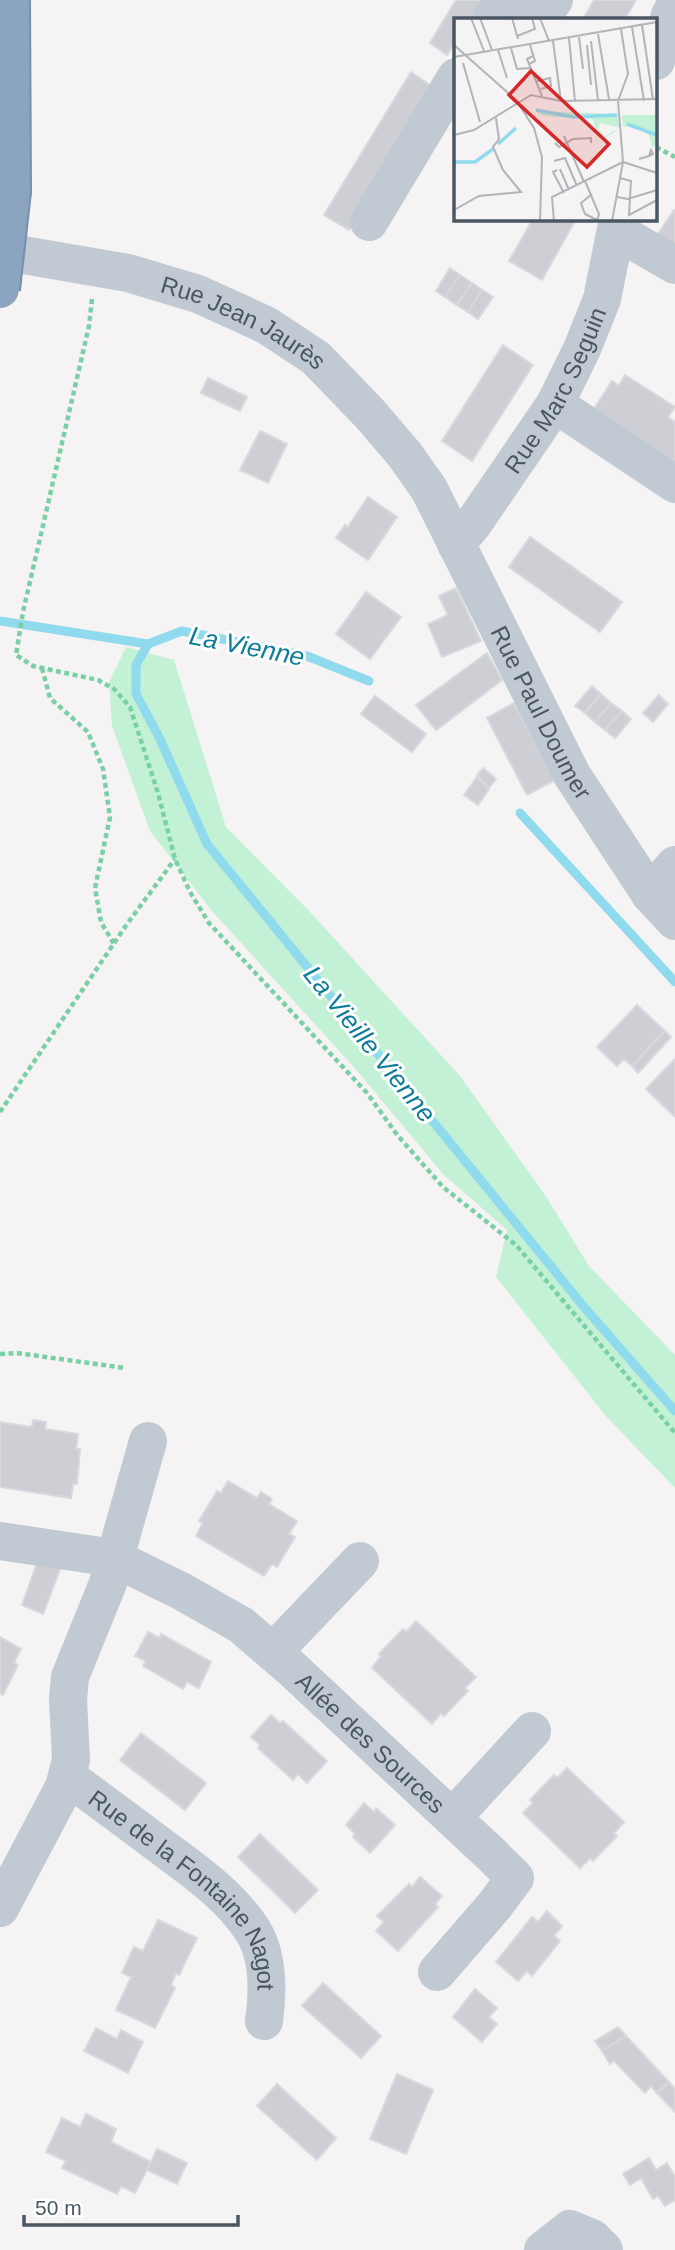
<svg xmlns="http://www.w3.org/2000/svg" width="675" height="2250" font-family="Arial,sans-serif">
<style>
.green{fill:#c3f1d5}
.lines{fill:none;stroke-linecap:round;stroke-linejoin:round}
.stream{stroke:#90daee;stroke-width:9}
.building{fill:#cdcfd5;stroke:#d7d9de;stroke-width:2}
.highway-casing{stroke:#7690ad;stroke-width:42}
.path{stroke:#7ad0a6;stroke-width:4.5;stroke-dasharray:5 3.5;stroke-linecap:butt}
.minor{stroke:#c1cad2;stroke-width:38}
.highway{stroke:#8ba5c1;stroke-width:38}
.highway-bridge-casing{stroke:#7690ad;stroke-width:42;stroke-linecap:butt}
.highway-bridge{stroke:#8ba5c1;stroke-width:38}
.labels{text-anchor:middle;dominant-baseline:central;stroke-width:6;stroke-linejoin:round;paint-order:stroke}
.street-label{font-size:24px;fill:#4a5661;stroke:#fff}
.water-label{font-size:26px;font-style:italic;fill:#0c7c9b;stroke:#fff}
.inset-river{fill:none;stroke:#90daee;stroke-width:3.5}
.inset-road{fill:none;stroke:#b1b4b9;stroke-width:2}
.view{fill:#d62828;fill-opacity:0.15;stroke:#d62828;stroke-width:3.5}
.inset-edge{fill:none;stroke:#4a5661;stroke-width:3.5}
</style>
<rect width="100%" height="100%" fill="#f5f3f3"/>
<path class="green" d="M126 647 174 660 226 827 311 913 460 1076 545 1195 589 1266 675 1355V1488L606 1416 496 1277 507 1230 443 1174 353 1066 212 911 150 831 112 726 109 682Z"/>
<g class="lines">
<g class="stream">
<path d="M0 621 148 644 182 631 307 656 369 681"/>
<path d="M148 644 136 665V694L159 737 207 844 584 1307 675 1411"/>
<path d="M520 813 675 982"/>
</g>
</g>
<g class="building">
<path d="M456 0H482L470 19H456V41L447 55 430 43Z"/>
<path d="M594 0H636L625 19H583Z"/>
<path d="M411 72 434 88 349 230 324 215Z"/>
<path d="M674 210H675V253L654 240Z"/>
<path d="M533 219H576L542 280 509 261Z"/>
<path d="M450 268 460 275 445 297 436 291Z"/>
<path d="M460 275 472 283 457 305 445 297Z"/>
<path d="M472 283 482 290 468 312 457 305Z"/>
<path d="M482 290 493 297 478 319 468 312Z"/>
<path d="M503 345 533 365 472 461 442 441Z"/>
<path d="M625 375 675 407 668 417 675 422V466L592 412 612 381 619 386Z"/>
<path d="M208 378 247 397 240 411 201 393Z"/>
<path d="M260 431 287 444 268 483 240 470Z"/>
<path d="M368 497 397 517 368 560 336 538 345 525 348 527Z"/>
<path d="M530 537 622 602 600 632 509 567Z"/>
<path d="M456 588 481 641 442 657 428 624 448 615 439 596Z"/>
<path d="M366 592 401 617 370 659 336 634Z"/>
<path d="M487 653 502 680 436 730 416 705Z"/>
<path d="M592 686 601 694 585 713 575 706Z"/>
<path d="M601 694 611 703 595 722 585 713Z"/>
<path d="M659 695 668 704 653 722 643 713Z"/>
<path d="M375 696 426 734 412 752 361 714Z"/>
<path d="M514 703 555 780 527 795 487 718Z"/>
<path d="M611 703 622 711 605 730 595 722Z"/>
<path d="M622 711 631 719 615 738 605 730Z"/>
<path d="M483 768 496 779 489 788 477 775Z"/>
<path d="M477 777 489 789 478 805 464 795Z"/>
<path d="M637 1005 665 1031 632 1066 624 1059 617 1066 597 1047Z"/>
<path d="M665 1031 671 1037 638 1073 632 1066Z"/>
<path d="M675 1059V1117L646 1089Z"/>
<path d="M33 1420 46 1422 45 1429 78 1434 76 1449H80L77 1484H73L71 1498 0 1487V1422L32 1427Z"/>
<path d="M228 1481 257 1498 261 1492 272 1499 269 1504 297 1521 289 1534 295 1537 277 1567 272 1564 264 1576 196 1536 203 1523 199 1521 217 1491 221 1493Z"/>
<path d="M40 1555 62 1564 43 1614 22 1605Z"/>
<path d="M416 1621 476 1677 465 1688 468 1691 444 1716 441 1713 432 1724 372 1668 381 1656 379 1654 403 1629 406 1632Z"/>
<path d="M148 1632 159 1638 161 1634 211 1662 199 1688 187 1682 183 1689 143 1666 146 1661 135 1656Z"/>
<path d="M0 1637 21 1649 14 1662 18 1665 3 1695 0 1693Z"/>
<path d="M271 1715 280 1723 283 1721 327 1761 307 1783 298 1774 293 1780 258 1748 260 1745 251 1737Z"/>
<path d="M141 1733 206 1783 185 1810 120 1760Z"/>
<path d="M567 1768 624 1822 614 1833 617 1836 593 1861 590 1858 580 1868 523 1813 533 1803 530 1800 554 1775 557 1778Z"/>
<path d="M364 1803 374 1812 376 1808 395 1825 370 1853 353 1837 355 1834 346 1825Z"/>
<path d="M260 1834 318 1890 295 1913 238 1857Z"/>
<path d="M420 1877 442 1896 435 1904 438 1907 398 1951 376 1931 384 1922 377 1916 409 1884 412 1887Z"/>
<path d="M547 1911 562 1926 554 1936 560 1941 532 1976 527 1971 518 1981 496 1962 532 1917 538 1922Z"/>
<path d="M158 1920 197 1938 179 1975 176 1973 171 1985 175 1988 155 2028 116 2010 131 1977 122 1973 134 1947 143 1951Z"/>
<path d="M323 1983 381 2036 361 2058 302 2006Z"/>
<path d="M475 1989 497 2008 489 2017 497 2024 482 2042 453 2017Z"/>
<path d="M618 2027 626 2036 602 2051 595 2041Z"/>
<path d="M96 2028 117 2039 121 2030 143 2042 128 2073 84 2051Z"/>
<path d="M626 2036 669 2082 657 2093 651 2086 645 2093 614 2061 610 2064 602 2051Z"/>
<path d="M397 2074 433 2090 406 2154 370 2139Z"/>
<path d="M669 2082 675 2089V2112L657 2093Z"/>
<path d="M277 2084 336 2138 317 2160 257 2106Z"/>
<path d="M86 2114 116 2129 111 2142 151 2162 135 2193 121 2186 117 2194 62 2168 66 2161 46 2152 62 2118 80 2127Z"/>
<path d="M157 2149 187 2163 177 2184 147 2170Z"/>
<path d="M649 2158 656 2170 667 2163 675 2177V2200L665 2206 658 2196 653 2199 641 2178 630 2185 623 2174Z"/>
</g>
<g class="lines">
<defs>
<path id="highway" d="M10 0 11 191"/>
</defs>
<use href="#highway" class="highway-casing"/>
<g class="path">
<path d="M656 147 675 157"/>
<path d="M92 299 89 326 23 612 16 655 33 666 98 680 114 689 130 707 158 793 175 859 190 892 209 923 367 1093 398 1136 443 1187 516 1245 675 1433"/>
<path d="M42 668 50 698 88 732 103 769 110 817 95 888 101 922 114 944"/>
<path d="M0 1112 127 924 175 859"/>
<path d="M0 1354 17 1353 125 1368"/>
</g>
<g class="minor">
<path d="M491 19 494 14 551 4 554 0"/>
<path d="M656 61 670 15 675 6"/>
<path d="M369 222 456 77"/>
<path d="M616 231 675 265"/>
<path id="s1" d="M0 251 128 273 198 294 266 325 316 358 370 414 405 455 429 489 572 775 650 894 675 921"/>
<path d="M555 404 675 484"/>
<path id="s2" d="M456 544 473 524 555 404 582 349 602 299 618 219"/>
<path d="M650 894 675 865"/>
<path id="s3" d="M0 1541 114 1558 181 1591 241 1625 290 1667 492 1855 515 1878 495 1905 437 1972"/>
<path d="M273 1652 360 1561"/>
<path id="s4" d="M67 1776C97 1799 128 1821 158 1844 192 1869 230 1895 253 1931 269 1957 268 1992 264 2021"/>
<path d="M452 1818 532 1731"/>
<path d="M0 1908 64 1787 71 1760 68 1699 70 1677 108 1583 148 1441"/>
<path d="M543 2250 570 2229 592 2238 604 2250"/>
</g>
<use href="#highway" class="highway"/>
<defs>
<path id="highway-bridge" d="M0 289 11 191"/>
</defs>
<use href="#highway-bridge" class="highway-bridge-casing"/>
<use href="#highway-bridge" class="highway-bridge"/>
</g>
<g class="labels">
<g class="street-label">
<text stroke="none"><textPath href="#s1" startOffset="256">Rue Jean Jaurès</textPath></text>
<text stroke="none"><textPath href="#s2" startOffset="184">Rue Marc Seguin</textPath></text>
<text stroke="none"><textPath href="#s1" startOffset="761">Rue Paul Doumer</textPath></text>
<text stroke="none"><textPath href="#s3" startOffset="434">Allée des Sources</textPath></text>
<text stroke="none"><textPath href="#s4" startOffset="168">Rue de la Fontaine Nagot</textPath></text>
</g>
<g class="water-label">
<text transform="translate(247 646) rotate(11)">La Vienne</text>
<text transform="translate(370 1044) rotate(51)">La Vieille Vienne</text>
</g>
</g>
<g transform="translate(454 18)">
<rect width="203" height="203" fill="#f5f3f3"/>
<path d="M81 93 163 96 167 110 146 105 144 111 151 119 159 113 165 112 150 120 142 112 139 101 89 98ZM168 97H203V127L198 129 195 117 182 109 169 108Z" fill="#c3f1d5"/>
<path class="inset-river" d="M82 92 119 99 163 97M173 106 203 117M44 126 62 110M0 144H21L39 131"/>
<path class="inset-road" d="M17 0 30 33M26 0 38 32M58 0 64 21M86 0 95 23M188 7 199 82M178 9 190 83M144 16 155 81M63 18 81 11 78 0M125 19 129 51M115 20 121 83M99 23 107 83M137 23 144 82M0 27 62 82 80 110 88 139 86 203M133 27 137 67M57 30 63 51 76 50M44 32 53 60M79 38 73 41 88 78M0 39 203 4M9 45 26 104M75 46 81 43 76 27M83 63 96 60 97 68 87 71M0 117 20 112 77 77 107 83 203 81M110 118 130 164M101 125 105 129 119 121 137 120V125M185 141 195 138 199 136 197 132 195 138M100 143 111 140 123 168M169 144 203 155M106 151 115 172M103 152 99 154 110 175M166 160 177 163 175 197 203 182M131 163 145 196 143 203M138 176 127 185 131 196 143 202M163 179 174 181 203 172M0 192 25 178 67 174 49 152 39 129 45 121 42 100M100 203 98 179 169 144M158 203 169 144 164 83 174 56 167 11"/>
<path class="view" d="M77 53 155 126 133 149 55 77Z"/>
<rect width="203" height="203" class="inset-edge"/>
</g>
<path d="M24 2215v10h214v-10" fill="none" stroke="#4a5661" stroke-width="3.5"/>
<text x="35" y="2215" font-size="21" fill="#4a5661" stroke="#ffffff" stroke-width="5" paint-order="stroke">50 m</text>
</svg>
